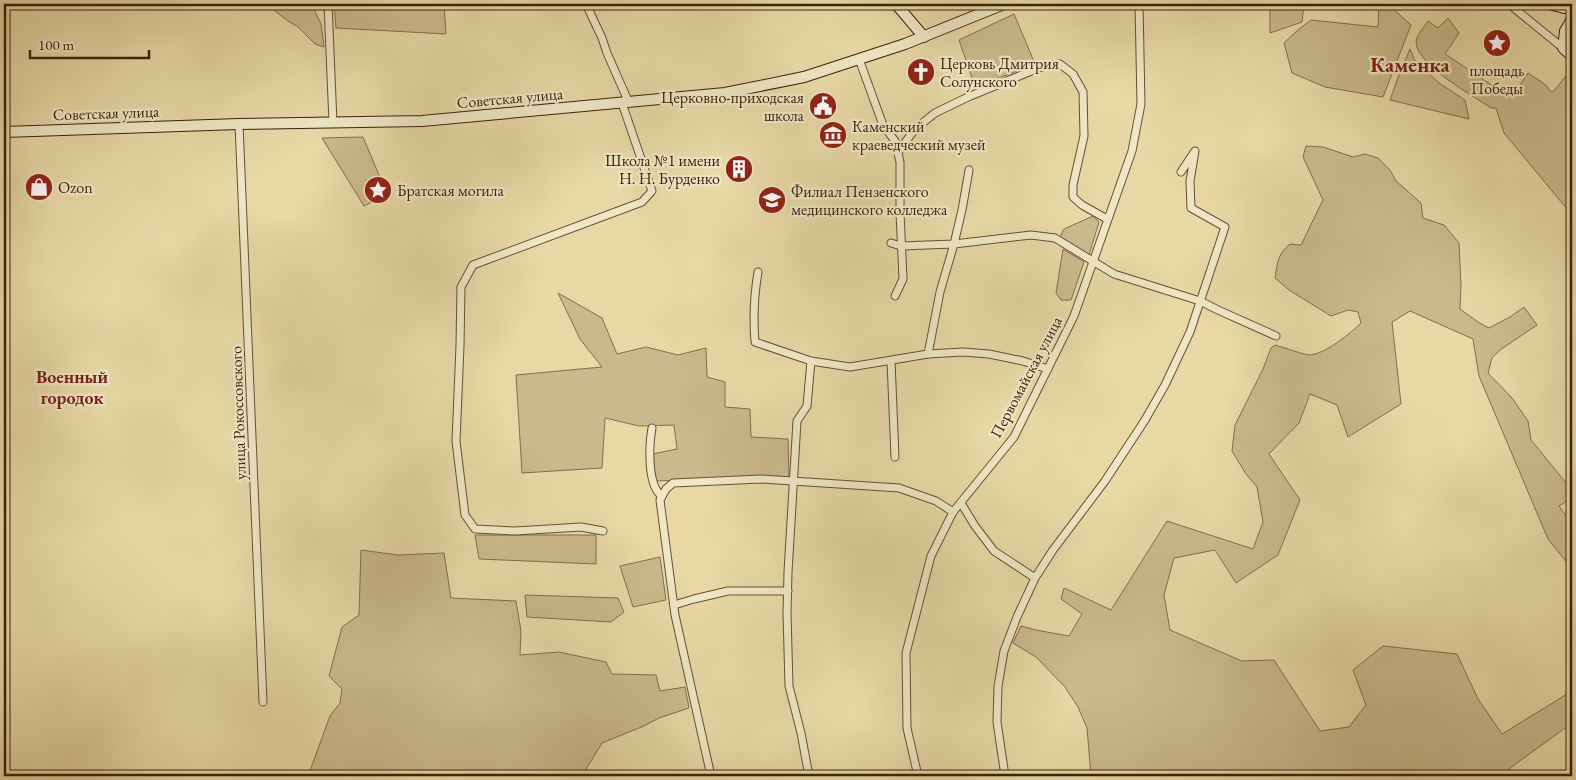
<svg xmlns="http://www.w3.org/2000/svg" width="1576" height="780" font-family="'EB Garamond',serif">
<style>
.green{fill:#cab98c;stroke:#836d4c}
.lines{fill:none;stroke-linecap:round;stroke-linejoin:round}
.street-casing{stroke:#674f32;stroke-width:9}
.secondary-casing{stroke:#3c210b;stroke-width:12}
.street{stroke:#efe6c5;stroke-width:7}
.secondary{stroke:#efe6c5;stroke-width:10}
.labels{text-anchor:middle;dominant-baseline:central;stroke-width:4.5;stroke-linejoin:round;paint-order:stroke}
.poi-label{font-size:16px;fill:#3c210b;stroke:#efe6c5;text-anchor:start}
.street-label{font-size:16px;fill:#3c210b;stroke:#efe6c5}
.neighbourhood-label{font-size:18px;font-weight:bold;fill:#7a1f14;stroke:#efe6c5}
.district-label{font-size:21px;font-weight:bold;fill:#7a1f14;stroke:#efe6c5}
</style>
<rect width="100%" height="100%" fill="#e7d8a6"/>
<filter id="stains"><feTurbulence type="fractalNoise" baseFrequency=".004" numOctaves="4"/><feColorMatrix values="0 0 0 0 .2 0 0 0 0 .09 0 0 0 0 .02 0 0 0 .5 -.17"/></filter>
<radialGradient id="worn" r=".72"><stop offset=".6" stop-color="#630" stop-opacity="0"/><stop offset="1" stop-color="#630" stop-opacity=".3"/></radialGradient>
<g class="green">
<path d="M266 4H319L313 7 321 24 324 47 315 44 298 27 288 21Z"/>
<path d="M334 4H444L446 34 336 28Z"/>
<path d="M1270 4H1304L1302 22 1270 33Z"/>
<path d="M1379 4H1388L1411 25 1383 97 1325 87 1292 73 1284 43 1299 29 1311 20 1378 27Z"/>
<path d="M1014 14 1035 64 975 87 959 40Z"/>
<path d="M1448 18 1459 33 1445 54 1511 98 1528 73 1546 85 1551 92 1554 91 1572 68V215L1504 133 1496 108H1491C1475 97 1408 60 1417 38 1419 32 1425 26 1428 21L1438 28Z"/>
<path d="M1410 49 1415 61 1439 83 1465 100 1469 119 1390 100 1399 75Z"/>
<path d="M363 137 387 194 364 206 322 138Z"/>
<path d="M1306 146 1323 147 1353 157 1365 154 1378 158 1390 170 1396 181 1421 203 1423 218 1444 225 1459 243 1461 286 1460 309 1478 322 1489 328 1510 317 1524 307 1537 325 1500 350 1492 358 1488 373 1512 398 1528 421 1531 440 1572 490V498L1559 506 1572 524V569L1548 539 1479 376 1473 339 1410 311 1392 322 1401 404 1348 437 1337 405 1310 394 1299 423 1269 454 1300 500 1278 555 1236 583 1215 550 1174 558 1164 595 1170 630 1242 661 1274 660 1320 731 1349 727 1366 705 1353 670 1383 646 1457 654 1478 699 1502 734 1572 691V723L1499 776H1091L1087 728 1078 707 1065 687 1036 657 1013 643 1021 626 1036 630 1069 636 1082 614 1061 599 1064 588 1111 610 1167 521 1253 549 1263 522 1257 487 1246 474 1232 451 1235 425 1263 369 1271 348 1275 345C1283 347 1304 355 1310 355 1325 354 1351 333 1361 323L1358 312 1348 310 1331 316 1289 290 1275 278C1277 264 1278 253 1290 244L1301 245 1323 200 1303 157Z"/>
<path d="M1093 216 1099 222 1089 255 1060 237 1064 229Z"/>
<path d="M1063 249 1084 262 1071 300H1061L1056 293Z"/>
<path d="M558 293 602 318 617 354 646 347 678 355 706 348 707 377 725 382V407L750 409 751 437 788 439 789 477 656 481 652 454 677 449 674 425 639 426 605 418 602 468 522 473 516 375 602 367 580 339Z"/>
<path d="M475 535H596V564L479 559Z"/>
<path d="M361 550 398 555 444 553 451 598 516 601 521 631 520 655 559 652 606 662 612 674 656 675 660 691 685 687 689 708 659 718 644 726 602 743 582 776H308L330 716 340 703 342 689 329 676 342 627 359 615Z"/>
<path d="M660 557 666 600 633 607 620 566Z"/>
<path d="M525 595 618 598 624 612 611 622 527 617Z"/>
</g>
<g class="lines">
<defs>
<g id="street">
<path d="M328 4 333 123"/>
<path d="M586 4 602 38 607 53 629 103"/>
<path d="M724 4 725 5"/>
<path d="M1509 4 1563 48"/>
<path d="M859 59 883 125 895 141 900 162V213L903 279 895 296"/>
<path d="M239 124 263 702"/>
<path d="M898 152 915 129 935 113 968 97 1041 67 1060 64 1073 74 1083 92 1084 136 1073 185V197L1082 205 1107 219"/>
<path d="M891 243 901 246 954 244 1031 235 1055 238 1114 274 1200 301 1218 310 1276 336"/>
<path d="M758 272C754 296 753 319 755 342L811 361 850 367 928 354 963 352 989 354 1023 361 1048 369"/>
<path d="M928 354 940 292 954 244 962 210 969 170"/>
<path d="M891 361 895 457"/>
<path d="M652 428C649 445 647 486 662 496"/>
<path d="M961 503 975 526 994 551 1035 578"/>
<path d="M603 531 581 527 515 531 475 529 465 515 456 441 460 346 461 287 473 265 642 202 652 191 622 103"/>
<path d="M674 605 694 599 728 591H788"/>
<path d="M711 776 675 615 660 500 666 489 673 483 761 479 899 488 936 501 953 512"/>
<path d="M809 776 801 733 789 686 787 613 788 572 797 421 807 406 811 361"/>
<path d="M918 776 907 728 906 653 931 556 953 512 1014 437 1074 316 1132 151 1141 104 1139 4"/>
<path d="M1005 776 997 722 998 686 1004 651 1017 617 1035 578 1053 550 1105 481 1145 420 1165 385 1190 332 1225 227 1191 208 1190 181 1195 151 1181 172"/>
</g>
<g id="secondary">
<path d="M896 4 924 37"/>
<path d="M1549 4 1564 8H1572"/>
<path d="M1572 19 1565 31 1563 48 1572 56"/>
<path d="M4 132 239 124 422 121 725 93 804 77 905 44 1004 4"/>
</g>
</defs>
<use href="#street" class="street-casing"/>
<use href="#secondary" class="secondary-casing"/>
<use href="#street" class="street"/>
<use href="#secondary" class="secondary"/>
</g>
<defs>
<symbol id="sight-disc" viewBox="-11 -11 22 22"><circle r="9.5" fill="#8f2418" stroke="#efe6c5"/><path d="M0-6L1.8-2.2L6-1.7L2.9 1.2L3.7 5.4L0 3.3L-3.7 5.4L-2.9 1.2L-6-1.7L-1.8-2.2Z" fill="#fff"/></symbol>
<symbol id="church-disc" viewBox="-11 -11 22 22"><circle r="9.5" fill="#8f2418" stroke="#efe6c5"/><path d="M-1.2-6h2.4v3.5h3.3v2.4h-3.3V6h-2.4V-.1h-3.3v-2.4h3.3Z" fill="#fff"/></symbol>
<symbol id="civic-disc" viewBox="-11 -11 22 22"><circle r="9.5" fill="#8f2418" stroke="#efe6c5"/><path d="M-.6-6.5H3V-4.5H.6V-3L4-1V1h2V6H-6V1h2V-1L-.6-3ZM-1.2 2.5V6h2.4V2.5Z" fill="#fff"/></symbol>
<symbol id="museum-disc" viewBox="-11 -11 22 22"><circle r="9.5" fill="#8f2418" stroke="#efe6c5"/><path d="M0-6L6-3V-2H-6V-3ZM-5-1h2V3h-2ZM-1-1h2V3h-2ZM3-1h2V3H3ZM-6 4H6V6H-6Z" fill="#fff"/></symbol>
<symbol id="building-disc" viewBox="-11 -11 22 22"><circle r="9.5" fill="#8f2418" stroke="#efe6c5"/><path d="M-4-6H4V6H1V3H-1V6H-4ZM-2.5-4.3h1.7v1.8h-1.7ZM.8-4.3h1.7v1.8H.8ZM-2.5-1h1.7V.8h-1.7ZM.8-1h1.7V.8H.8Z" fill="#fff"/></symbol>
<symbol id="shop-disc" viewBox="-11 -11 22 22"><circle r="9.5" fill="#8f2418" stroke="#efe6c5"/><path d="M-5-2.5h2.3a2.7 3.5 0 0 1 5.4 0H5L5.5 6h-11ZM-1.5-2.5h3a1.5 2.3 0 0 0-3 0Z" fill="#fff"/></symbol>
<symbol id="university-disc" viewBox="-11 -11 22 22"><circle r="9.5" fill="#8f2418" stroke="#efe6c5"/><path d="M0-5L7-2L0 1L-7-2ZM-4 1L0 2.5L4 1V4Q0 6-4 4Z" fill="#fff"/></symbol>
</defs>
<g fill-rule="evenodd">
<use href="#sight-disc" x="1481" y="27" width="32" height="32"/>
<use href="#church-disc" x="905" y="56" width="32" height="32"/>
<use href="#civic-disc" x="807" y="90" width="32" height="32"/>
<use href="#museum-disc" x="817" y="119" width="32" height="32"/>
<use href="#building-disc" x="723" y="153" width="32" height="32"/>
<use href="#shop-disc" x="23" y="171" width="32" height="32"/>
<use href="#sight-disc" x="362" y="174" width="32" height="32"/>
<use href="#university-disc" x="756" y="184" width="32" height="32"/>
</g>
<g class="labels">
<g class="poi-label">
<text x="940" y="63">Церковь Дмитрия<tspan x="940" dy="18">Солунского</tspan></text>
<text x="1497" y="70" text-anchor="middle">площадь<tspan x="1497" dy="18">Победы</tspan></text>
<text x="804" y="97" text-anchor="end">Церковно-приходская<tspan x="804" dy="18">школа</tspan></text>
<text x="852" y="126">Каменский<tspan x="852" dy="18">краеведческий музей</tspan></text>
<text x="720" y="160" text-anchor="end">Школа №1 имени<tspan x="720" dy="18">Н. Н. Бурденко</tspan></text>
<text x="58" y="187">Ozon</text>
<text x="397" y="190">Братская могила</text>
<text x="791" y="191">Филиал Пензенского<tspan x="791" dy="18">медицинского колледжа</tspan></text>
</g>
<g class="street-label">
<text transform="translate(510 98) rotate(-5)">Советская улица</text>
<text transform="translate(106 113) rotate(-2)">Советская улица</text>
<text transform="translate(1026 377) rotate(-62)">Первомайская улица</text>
<text transform="translate(238 413) rotate(-92)">улица Рокоссовского</text>
</g>
<g class="neighbourhood-label">
<text x="72" y="376">Военный<tspan x="72" dy="21">городок</tspan></text>
</g>
<g class="district-label">
<text x="1410" y="64">Каменка</text>
</g>
</g>
<rect width="1576" height="780" fill="none" stroke="#e7d8a6" stroke-width="20"/>
<rect x="5" y="5" width="1566" height="770" fill="none" stroke="#3c210b" stroke-width="2.5"/>
<rect x="10" y="10" width="1556" height="760" fill="none" stroke="#3c210b"/>
<path d="M30 50v8h119v-8" fill="none" stroke="#3c210b" stroke-width="2.5"/>
<text x="38" y="50" font-size="15" fill="#3c210b" stroke="#efe6c5" stroke-width="4" paint-order="stroke">100 m</text>
<rect width="100%" height="100%" filter="url(#stains)"/>
<rect width="100%" height="100%" fill="url(#worn)"/>
</svg>
